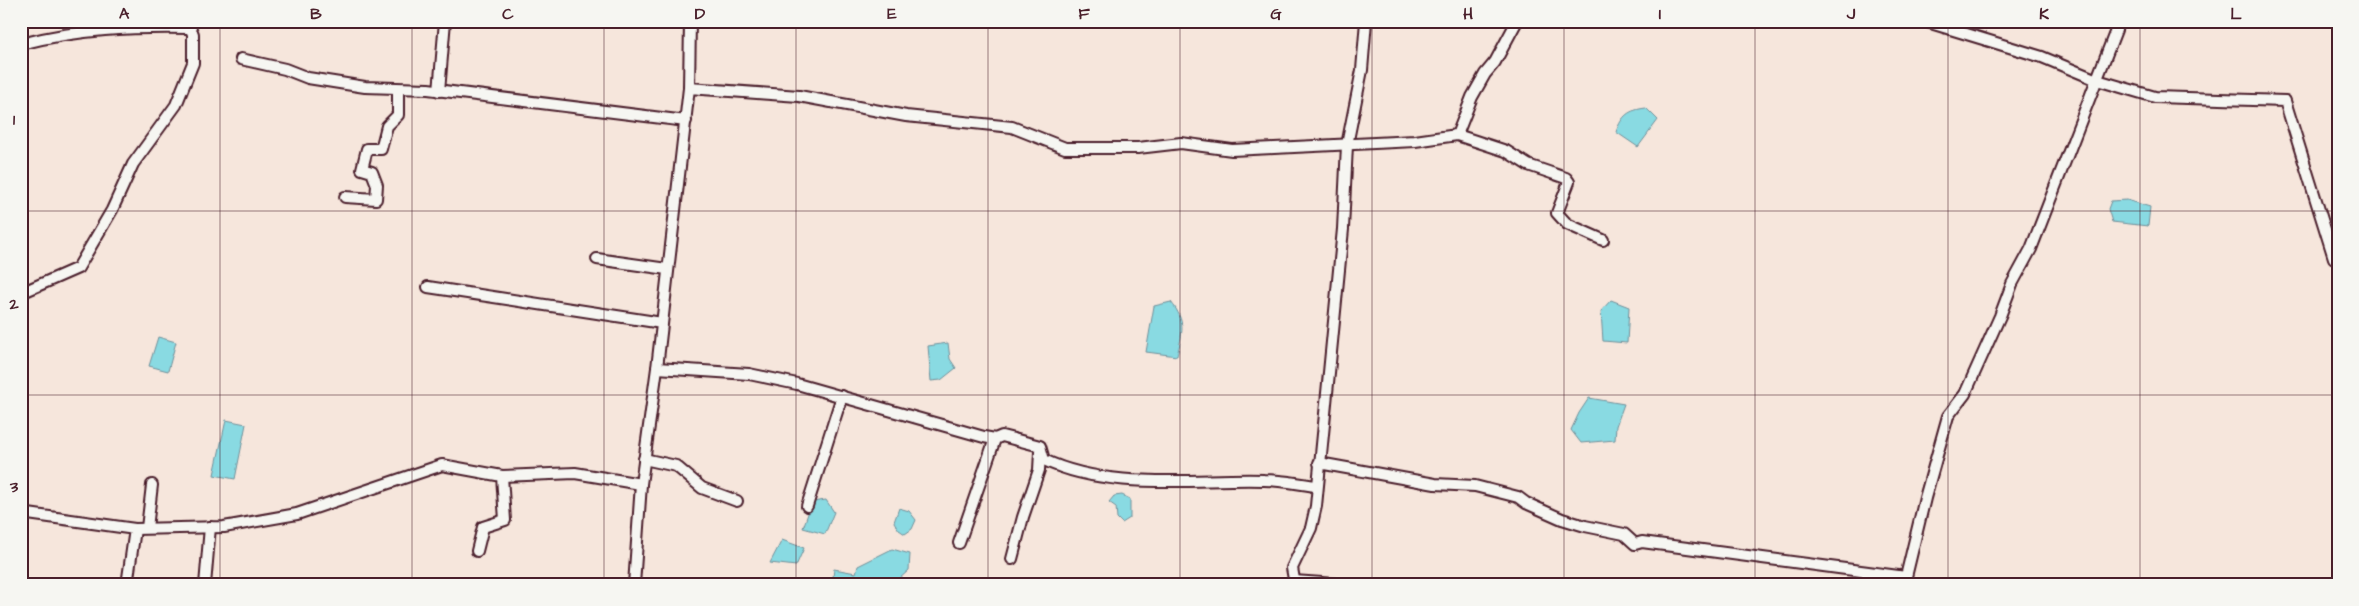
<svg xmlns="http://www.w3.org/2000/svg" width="2359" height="606" font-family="'Architects Daughter',sans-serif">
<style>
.water{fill:#89dae2;stroke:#708f99}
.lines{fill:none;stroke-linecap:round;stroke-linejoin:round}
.street-casing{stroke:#4a1f2b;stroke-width:14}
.street{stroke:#f6f6f2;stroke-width:10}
.grid{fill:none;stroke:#4a1f2b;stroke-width:1;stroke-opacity:0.55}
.neatline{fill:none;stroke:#4a1f2b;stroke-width:2}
.grid-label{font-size:16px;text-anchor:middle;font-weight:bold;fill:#4a1f2b}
</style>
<rect width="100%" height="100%" fill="#f6e6dc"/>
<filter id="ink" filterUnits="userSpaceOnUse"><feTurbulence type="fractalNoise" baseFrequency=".02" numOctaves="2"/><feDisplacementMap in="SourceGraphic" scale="10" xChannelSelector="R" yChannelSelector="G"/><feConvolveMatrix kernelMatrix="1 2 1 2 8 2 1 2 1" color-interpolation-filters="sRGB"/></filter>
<g filter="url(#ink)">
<g class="water">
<path d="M1646 108 1658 120 1638 147 1616 132C1622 115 1629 110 1646 108Z"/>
<path d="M2127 200 2150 207 2148 226 2112 222 2108 209 2111 201Z"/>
<path d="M1611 300 1629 307 1627 343 1603 341 1601 311Z"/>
<path d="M1171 302C1187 322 1182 333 1177 356L1146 352 1154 306Z"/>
<path d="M158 337 176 342 168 371 149 366Z"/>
<path d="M948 343 950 359 956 368 941 380 931 381 928 346Z"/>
<path d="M1589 398 1624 404 1616 426 1615 440 1581 443 1571 430 1579 413Z"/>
<path d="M226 420 246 424 235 479 214 475Z"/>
<path d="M1122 495 1130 499V518L1122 523 1117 518 1116 507 1109 502 1114 496Z"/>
<path d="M826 500 834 512 825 534 803 528 812 502Z"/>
<path d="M899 508 909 511 916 520 912 529 905 534 899 530 894 522Z"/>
<path d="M782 540 804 548 796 566 770 563Z"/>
<path d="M892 549 910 554 909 570 898 580V585H832L834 569 856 573 858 566Z"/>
</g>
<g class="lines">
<defs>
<g id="street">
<path d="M1924 21 2042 57 2097 80 2155 97 2285 101 2334 258 2338 257"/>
<path d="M21 44C77 29 132 27 189 28"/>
<path d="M241 59 285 69 308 78 365 87 428 89 686 121"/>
<path d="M689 88 690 21"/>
<path d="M439 91 445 21"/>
<path d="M1457 135 1472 97 1485 74 1495 62 1517 21"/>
<path d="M345 197 376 199 377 185 372 172 362 169 367 149H381L387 126 398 115V89"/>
<path d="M597 259 667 269"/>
<path d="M428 287 662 323"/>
<path d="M21 293 78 268 112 210 133 164 176 105 193 63V34L187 21"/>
<path d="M657 368 749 374 797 384 984 437 995 439 1002 436 1040 446 1044 460C1109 491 1194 478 1264 480 1281 480 1300 484 1317 486"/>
<path d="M644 459 676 466 702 488 737 501"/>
<path d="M1319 463 1435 484 1475 486 1518 497 1526 503 1562 519 1585 526 1624 534 1635 544 1642 542 1906 577"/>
<path d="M807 506 842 396"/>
<path d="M21 513 135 529 127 585"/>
<path d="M147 528 152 485"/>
<path d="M135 529 224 527 297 514 442 465 502 476 575 473 641 484"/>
<path d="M959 543 995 439"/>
<path d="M477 551 483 527 505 520 502 476"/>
<path d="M1012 559 1023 517 1039 470 1040 452"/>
<path d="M1294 581 1350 585"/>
<path d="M205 585 210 527"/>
<path d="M634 585 641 484 657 368 689 88 799 96 906 116 1012 127 1065 148H1138L1181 143 1232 150 1415 141 1457 135 1506 151 1528 165 1566 178 1569 182 1557 213 1567 224 1603 240"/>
<path d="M1295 585 1292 568 1311 528 1316 506 1343 229 1347 145 1362 70 1366 21"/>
<path d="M1904 585 1925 498 1948 416 1965 394 2000 316 2012 284 2031 249 2116 30 2117 21"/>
</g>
</defs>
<use href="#street" class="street-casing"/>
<use href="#street" class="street"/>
</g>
</g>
<path class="grid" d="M220 21V585M412 21V585M604 21V585M796 21V585M988 21V585M1180 21V585M1372 21V585M1564 21V585M1755 21V585M1948 21V585M2140 21V585M21 211H2338M21 395H2338"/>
<rect width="2359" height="606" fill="none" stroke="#f6f6f2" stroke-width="55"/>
<rect x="28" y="28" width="2304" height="550" class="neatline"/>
<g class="grid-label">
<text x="124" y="19">A</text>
<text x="316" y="19">B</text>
<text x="508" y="19">C</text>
<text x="700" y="19">D</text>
<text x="892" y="19">E</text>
<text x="1084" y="19">F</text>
<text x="1276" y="19">G</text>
<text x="1468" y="19">H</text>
<text x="1660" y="19">I</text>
<text x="1851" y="19">J</text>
<text x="2044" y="19">K</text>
<text x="2236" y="19">L</text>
<text x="14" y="125">1</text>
<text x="14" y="309">2</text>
<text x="14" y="492">3</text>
</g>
</svg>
